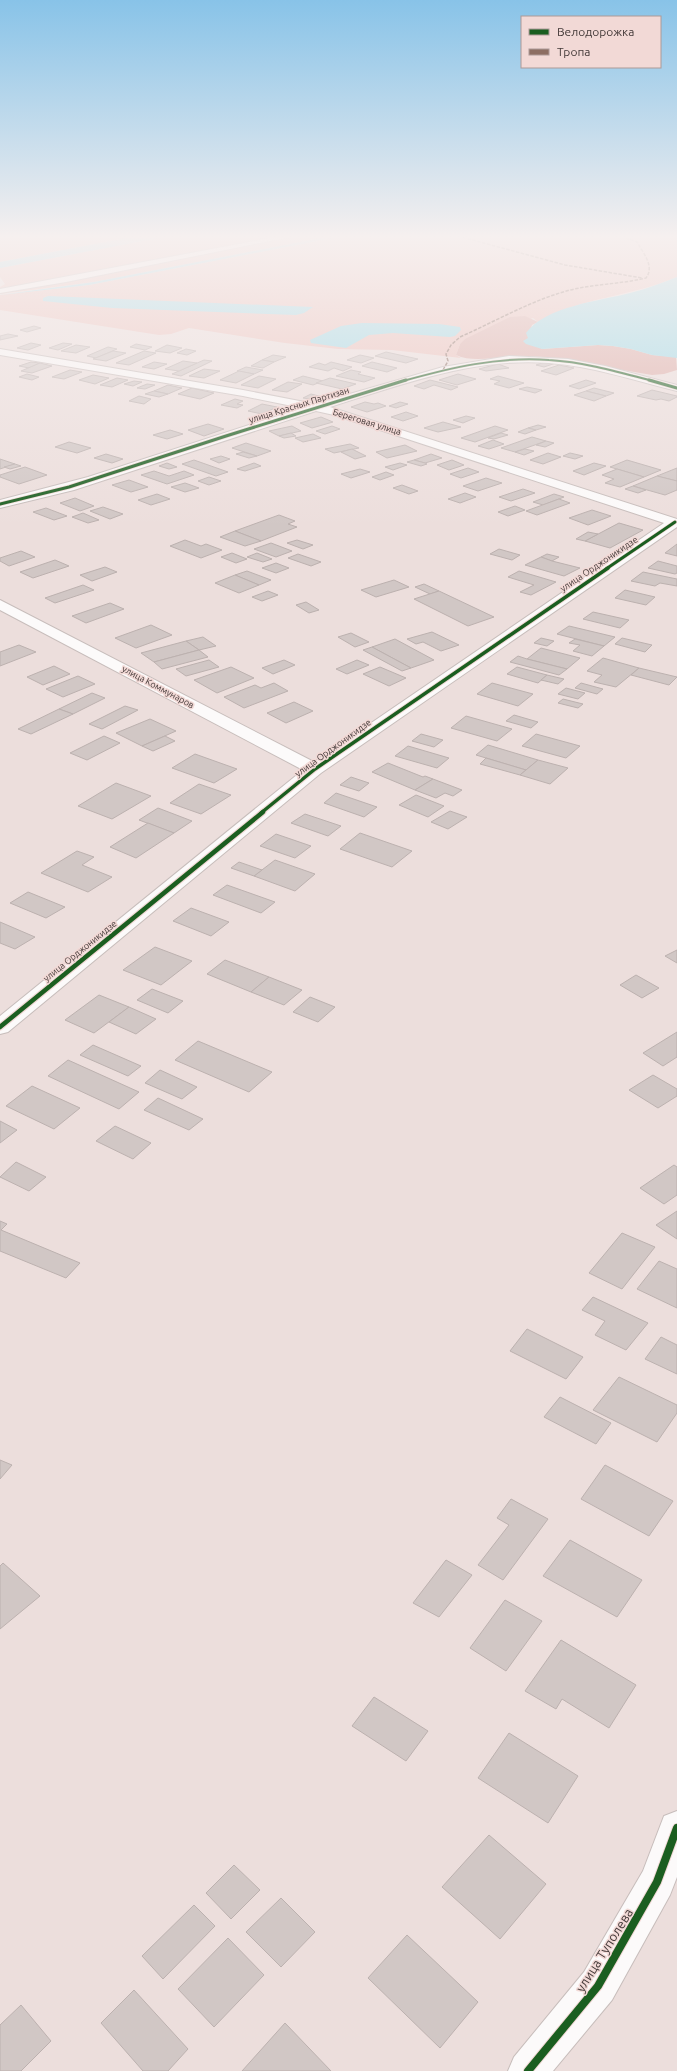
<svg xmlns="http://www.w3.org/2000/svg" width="677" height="2071" font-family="Ubuntu,sans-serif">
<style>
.green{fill:#edbfb9}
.forest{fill:#deaca7}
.water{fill:#99dae9}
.building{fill:#d1c7c5;stroke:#bcb1af}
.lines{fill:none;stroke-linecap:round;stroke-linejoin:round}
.lane-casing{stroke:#c7bdbb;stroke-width:2}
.street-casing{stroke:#c7bdbb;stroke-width:2}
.lane{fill:#fcfafa;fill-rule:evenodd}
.street{fill:#fcfafa;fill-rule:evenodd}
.quiet{stroke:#8d6e63;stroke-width:1.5;stroke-dasharray:3.5 1.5;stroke-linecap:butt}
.cycleway-far4-casing{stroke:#f2d9d6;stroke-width:3}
.cycleway-far3-casing{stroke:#f2d9d6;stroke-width:4.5}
.cycleway-far2-casing{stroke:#f2d9d6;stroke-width:5.5}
.cycleway-far1-casing{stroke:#f2d9d6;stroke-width:7}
.cycleway-casing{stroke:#f2d9d6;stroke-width:10}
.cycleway-far4{stroke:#1b5e20;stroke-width:2}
.cycleway-far3{stroke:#1b5e20;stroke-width:3}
.cycleway-far2{stroke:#1b5e20;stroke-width:3.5}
.cycleway-far1{stroke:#1b5e20;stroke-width:4.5}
.cycleway{stroke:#1b5e20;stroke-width:8}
.labels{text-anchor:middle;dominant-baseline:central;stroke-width:3;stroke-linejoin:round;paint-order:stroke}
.far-street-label{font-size:9px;fill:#433938;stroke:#f2d9d6}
.near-street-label{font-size:13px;fill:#433938;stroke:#f2d9d6}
</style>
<rect width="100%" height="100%" fill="#ecdedc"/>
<g class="green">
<path d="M0 236H137L0 262Z"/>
<path d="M169 236H331L94 282 0 294V287L5 284 0 277V268Z"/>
<path d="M343 236H677V277C633 296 578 298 538 322L533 318 460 344 456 355 461 358 392 350 338 349 285 343 189 328 171 334 159 335 0 310V295L89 285Z"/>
</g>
<path class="forest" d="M525 316 538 322 532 325 528 338 542 349 598 345 613 346 631 349 652 355 676 357 677 370 664 374 652 375C603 368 557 353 507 357 490 358 471 362 456 355L460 344 465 339 510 317Z"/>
<g class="water">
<path d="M137 236H169L0 268V262Z"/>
<path d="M331 236H343L89 285 0 295 94 282Z"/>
<path d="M677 277V358L652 355 631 349 613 346 598 345 542 349 526 344 523 341 528 338 526 333C546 306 600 301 630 293 646 289 662 283 677 277Z"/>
<path d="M48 296 313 307 304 313 296 315 112 308 43 301V298Z"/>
<path d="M362 323 439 324 460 327 461 330 455 336 450 337 393 333 369 335 346 348 311 343 310 340 341 326Z"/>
</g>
<g class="building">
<path d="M34 326 41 328 27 332 20 330Z"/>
<path d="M8 334 18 336 0 340V336Z"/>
<path d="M31 343 41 345 28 350 17 348Z"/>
<path d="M63 343 72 344 58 350 49 348Z"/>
<path d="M136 344 152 347 145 350 130 347Z"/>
<path d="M76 345 90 347 76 353 61 351Z"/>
<path d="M167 345 182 348 170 353 155 351Z"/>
<path d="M108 347 117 349 96 358 87 356Z"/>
<path d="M186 349 196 351 187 355 177 353Z"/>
<path d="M113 351 126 353 106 361 93 359Z"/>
<path d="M144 351 156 353 129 365 116 363Z"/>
<path d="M386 352 418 359 406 363 375 356Z"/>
<path d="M273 355 286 357 274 362 262 360Z"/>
<path d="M360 355 374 358 361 363 347 360Z"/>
<path d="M204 360 212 361 181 376 172 374Z"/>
<path d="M262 360 274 362 263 368 251 366Z"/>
<path d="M183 361 197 363 179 371 165 369Z"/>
<path d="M548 361 556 363 544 367 536 365Z"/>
<path d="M31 362 40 363 29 368 19 366Z"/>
<path d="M154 362 167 364 154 369 142 367Z"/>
<path d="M331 362 352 367 343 371 334 368 328 371 309 367 319 363 325 365Z"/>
<path d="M372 362 397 368 387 372 362 366Z"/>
<path d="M40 363 52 366 32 373 21 371Z"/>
<path d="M498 364 509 368 486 371 479 369Z"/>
<path d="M559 365 574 368 556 375 541 371Z"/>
<path d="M246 367 263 370 254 374 237 371Z"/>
<path d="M204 369 220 371 204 378 189 376Z"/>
<path d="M70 370 82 372 64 379 52 377Z"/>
<path d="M351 370 361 372 358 374 375 378 364 382 336 376Z"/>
<path d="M239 371 254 374 236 383 220 380Z"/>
<path d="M27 374 39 377 32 380 19 377Z"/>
<path d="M458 374 476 379 457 385 439 380Z"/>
<path d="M93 375 109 378 95 384 79 380Z"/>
<path d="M259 376 276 379 258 388 241 385Z"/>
<path d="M303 376 323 381 313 385 293 380Z"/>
<path d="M498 376 524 383 509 388 494 384 500 381 490 379Z"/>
<path d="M117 378 128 380 112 387 100 385Z"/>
<path d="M330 378 356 384 342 389 316 383Z"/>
<path d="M430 380 458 387 451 390 434 385 424 389 414 386Z"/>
<path d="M586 380 596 383 579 389 569 386Z"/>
<path d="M134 381 142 382 133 386 124 384Z"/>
<path d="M288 382 302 384 287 392 272 390Z"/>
<path d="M147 384 155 385 145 389 137 388Z"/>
<path d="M168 385 182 388 168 394 154 391Z"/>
<path d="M527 387 542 390 535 393 519 389Z"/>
<path d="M192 388 214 393 200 399 178 394Z"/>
<path d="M594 388 614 393 606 396 586 391Z"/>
<path d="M652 390 677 396V397L669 401 661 399 656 400 637 396Z"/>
<path d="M154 391 168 394 159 397 145 394Z"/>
<path d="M586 391 606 396 594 401 574 395Z"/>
<path d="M311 394 323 397 316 400 303 398Z"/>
<path d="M139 396 151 399 144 404 129 401Z"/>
<path d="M235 399 243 401 237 404 243 405 237 408 221 405Z"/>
<path d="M365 402 374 404 378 403 386 406 367 412 351 407Z"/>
<path d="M400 402 408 404 396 408 389 406Z"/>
<path d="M262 404 277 407 262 414 248 411Z"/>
<path d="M406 412 418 416 403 421 391 417Z"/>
<path d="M466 416 475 418 463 423 453 420Z"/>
<path d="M321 417 333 422 312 428 300 423Z"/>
<path d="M443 422 461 427 438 432 424 428Z"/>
<path d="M208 424 224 429 204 436 188 430Z"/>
<path d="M538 425 546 427 536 430 528 428Z"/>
<path d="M292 426 301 431 279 436 269 431Z"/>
<path d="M332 426 340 429 325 434 316 431Z"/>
<path d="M495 426 508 430 475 442 461 438Z"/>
<path d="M528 428 536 430 525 434 518 432Z"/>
<path d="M170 430 183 434 167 439 153 435Z"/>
<path d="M291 433 296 436 284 438 279 436Z"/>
<path d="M501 433 508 435 494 439 488 438Z"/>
<path d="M313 434 321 438 303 442 295 438Z"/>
<path d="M532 437 546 441 515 452 501 448Z"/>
<path d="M493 440 504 444 489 449 478 446Z"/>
<path d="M546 441 554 443 545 447 536 445Z"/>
<path d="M69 442 91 448 77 453 55 447Z"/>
<path d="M246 443 271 451 257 456 232 448Z"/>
<path d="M350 444 359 448 334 453 325 449Z"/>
<path d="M405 445 417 451 387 458 376 452Z"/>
<path d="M352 449 366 456 355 459 341 452Z"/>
<path d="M525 449 534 451 524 455 515 452Z"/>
<path d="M243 452 257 456 249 458 236 454Z"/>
<path d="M548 453 561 457 543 464 530 460Z"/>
<path d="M570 453 583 456 575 459 563 456Z"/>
<path d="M106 454 123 459 112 463 94 458Z"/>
<path d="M431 454 442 458 425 463 414 460Z"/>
<path d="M221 456 230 459 219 463 210 459Z"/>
<path d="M0 459 15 464 0 469Z"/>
<path d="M194 460 228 472 216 476 182 464Z"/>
<path d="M414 460 425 463 427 464 421 466 407 462Z"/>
<path d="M452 460 464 465 449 470 437 465Z"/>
<path d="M627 460 661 470 644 477 610 467Z"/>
<path d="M167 463 177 467 169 469 159 466Z"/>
<path d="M254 463 261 466 245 471 237 469Z"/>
<path d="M400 463 407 465 393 470 385 467Z"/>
<path d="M594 463 606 466 584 475 573 471Z"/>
<path d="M15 464 21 466 10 469 4 467Z"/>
<path d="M25 467 47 475 19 484 0 477V475Z"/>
<path d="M468 468 479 472 461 478 450 474Z"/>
<path d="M677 468V481L657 476Z"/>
<path d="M360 469 370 472 351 478 341 474Z"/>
<path d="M617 469 644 477 620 487 605 483 614 479 602 475Z"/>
<path d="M154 471 169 476 184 471 194 475 167 484 141 475Z"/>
<path d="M386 472 394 475 380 480 372 477Z"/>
<path d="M657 476 677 481V490L665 495 633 486Z"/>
<path d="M209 477 221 481 209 485 198 481Z"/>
<path d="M486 478 502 483 478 491 463 486Z"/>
<path d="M129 480 148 487 131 492 112 485Z"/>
<path d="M185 483 199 488 185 492 171 487Z"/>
<path d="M402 485 418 491 409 494 393 488Z"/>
<path d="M633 486 646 490 638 493 625 489Z"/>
<path d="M523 489 535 493 511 501 499 497Z"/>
<path d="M465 493 476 497 460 503 448 499Z"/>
<path d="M157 494 170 499 151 505 138 500Z"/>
<path d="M554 494 564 497 543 505 533 502Z"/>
<path d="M75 498 94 506 80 511 60 503Z"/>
<path d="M559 499 570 503 537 515 526 511Z"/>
<path d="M515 506 525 510 508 516 498 512Z"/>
<path d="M103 507 123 514 110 519 90 511Z"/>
<path d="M46 508 67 516 54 520 33 512Z"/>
<path d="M592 510 611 516 588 525 569 518Z"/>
<path d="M83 513 99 520 88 523 72 517Z"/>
<path d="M279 515 295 521 288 524 297 527 261 541 235 531Z"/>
<path d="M619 523 643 530 610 548 585 541Z"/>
<path d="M235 531 261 541 245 546 220 537Z"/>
<path d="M588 532 598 534 585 541 576 539Z"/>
<path d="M185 540 201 546 206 544 222 550 201 558 170 546Z"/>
<path d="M297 540 313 545 303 549 287 543Z"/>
<path d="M271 543 292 551 276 557 254 549Z"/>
<path d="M677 544V556L665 553Z"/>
<path d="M499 549 520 555 512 560 490 554Z"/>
<path d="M21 551 35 557 9 566 0 561V558Z"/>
<path d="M232 553 247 559 236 563 221 557Z"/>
<path d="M257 553 272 559 263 562 247 557Z"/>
<path d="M298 554 321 562 311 566 288 558Z"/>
<path d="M547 554 559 557 552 561 541 557Z"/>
<path d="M541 557 552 561 580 568 564 576 525 565Z"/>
<path d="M55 560 69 566 33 578 20 572Z"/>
<path d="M658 561 677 566V573L675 574 648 568Z"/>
<path d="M276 563 289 568 276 573 262 568Z"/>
<path d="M105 567 117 572 92 581 80 575Z"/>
<path d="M247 571 271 580 259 585 235 575Z"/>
<path d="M519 571 556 582 531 595 520 592 534 585 508 577Z"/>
<path d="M643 572 677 579V586L660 583 655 586 631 581Z"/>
<path d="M235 575 259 585 239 593 215 583Z"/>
<path d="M394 580 409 587 376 597 361 590Z"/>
<path d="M424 584 439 591 430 594 415 587Z"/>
<path d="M83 585 94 590 55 603 45 598Z"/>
<path d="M625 590 655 597 646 605 615 598Z"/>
<path d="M268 591 278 595 262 601 252 597Z"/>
<path d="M439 591 494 617 468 626 414 599Z"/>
<path d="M306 602 319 610 309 613 296 605Z"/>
<path d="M110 603 124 609 86 623 72 616Z"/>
<path d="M593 612 629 620 620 628 583 619Z"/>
<path d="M151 625 172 635 136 648 115 638Z"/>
<path d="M569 626 615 637 604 646 557 634Z"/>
<path d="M432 632 459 645 441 651 423 642 416 644 407 639Z"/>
<path d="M351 633 369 642 355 647 338 637Z"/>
<path d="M203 637 216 646 199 650 186 641Z"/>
<path d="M541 638 554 641 547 646 534 643Z"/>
<path d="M622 638 652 645 645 652 615 644Z"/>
<path d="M395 639 434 660 411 668 372 647Z"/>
<path d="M575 639 604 646 592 656 573 651 580 645 569 643Z"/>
<path d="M186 641 199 650 154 662 141 653Z"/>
<path d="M19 645 36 652 0 666V652Z"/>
<path d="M372 647 411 668 402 671 363 650Z"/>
<path d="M541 648 580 658 567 669 527 659Z"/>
<path d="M199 650 208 657 162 669 154 662Z"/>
<path d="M518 656 527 659 567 669 559 675 510 662Z"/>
<path d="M603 658 639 668 616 687 594 682 602 675 587 671Z"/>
<path d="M209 660 219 667 186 676 176 669Z"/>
<path d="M284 660 295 665 273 674 262 668Z"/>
<path d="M357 660 369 665 347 674 336 669Z"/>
<path d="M54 666 70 674 43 685 27 677Z"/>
<path d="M231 667 254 678 217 693 194 680Z"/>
<path d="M380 667 406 678 389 686 363 674Z"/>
<path d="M517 667 547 675 538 683 507 674Z"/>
<path d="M639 668 677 677 669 685 631 675Z"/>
<path d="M547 675 564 679 558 684 541 680Z"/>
<path d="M78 676 95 684 63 697 46 689Z"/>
<path d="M274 683 288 691 244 708 224 697 255 685 261 688Z"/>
<path d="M492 683 533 694 518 706 477 694Z"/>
<path d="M581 683 603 689 597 694 575 688Z"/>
<path d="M566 688 585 693 578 699 558 694Z"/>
<path d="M92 693 105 698 73 714 59 709Z"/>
<path d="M563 699 583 704 578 708 558 703Z"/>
<path d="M294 702 313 711 286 723 267 713Z"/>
<path d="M125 706 138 710 102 729 89 724Z"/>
<path d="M59 709 73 714 31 734 18 729Z"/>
<path d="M514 715 538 722 531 728 506 721Z"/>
<path d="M466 716 512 729 497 741 451 728Z"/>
<path d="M150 719 176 731 142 746 116 733Z"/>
<path d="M421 734 443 740 434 747 412 741Z"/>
<path d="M536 734 580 746 566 758 522 746Z"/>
<path d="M104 736 120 743 87 760 70 753Z"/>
<path d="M165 736 175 741 153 751 142 746Z"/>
<path d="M488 745 538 760 526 770 476 755Z"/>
<path d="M408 746 449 758 437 768 395 756Z"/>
<path d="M195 754 237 769 214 783 172 768Z"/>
<path d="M486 758 526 770 520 775 480 764Z"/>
<path d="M538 760 568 768 550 784 520 775Z"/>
<path d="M388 763 423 777 425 776 433 779 415 790 372 772Z"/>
<path d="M351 777 369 783 359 791 340 785Z"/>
<path d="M433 779 462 790 453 796 445 793 436 798 415 790Z"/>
<path d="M116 783 151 796 112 819 78 806Z"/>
<path d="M199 784 231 795 201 814 170 803Z"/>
<path d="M336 793 377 807 364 817 324 803Z"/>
<path d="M416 795 444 806 428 817 399 805Z"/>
<path d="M158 808 192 821 174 833 139 820Z"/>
<path d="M450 811 467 817 448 829 431 822Z"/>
<path d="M305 814 341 826 328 836 291 823Z"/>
<path d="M148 823 174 833 136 858 110 847Z"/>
<path d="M360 833 412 851 392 867 340 849Z"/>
<path d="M276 834 311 846 295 858 260 846Z"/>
<path d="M77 851 94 857 82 865 112 877 88 892 41 873Z"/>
<path d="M275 860 315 874 295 891 254 876Z"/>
<path d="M239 862 262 870 254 876 231 868Z"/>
<path d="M227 885 275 902 261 913 213 895Z"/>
<path d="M28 892 65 907 46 918 10 903Z"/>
<path d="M191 908 229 922 211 936 173 921Z"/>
<path d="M0 922 35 937 15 949 0 943Z"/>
<path d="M155 947 192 961 161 985 123 970Z"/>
<path d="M677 950V963L665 956Z"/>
<path d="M225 960 269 977 251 992 207 974Z"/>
<path d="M636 975 659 988 642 998 620 985Z"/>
<path d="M269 977 302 990 284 1005 251 992Z"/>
<path d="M152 989 183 1001 168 1013 137 1000Z"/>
<path d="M99 995 129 1007 94 1033 65 1020Z"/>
<path d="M310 997 335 1007 318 1022 293 1012Z"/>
<path d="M129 1007 156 1019 136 1034 109 1022Z"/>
<path d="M677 1032V1057L663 1066 643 1053Z"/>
<path d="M198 1041 272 1072 249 1092 175 1060Z"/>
<path d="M93 1045 141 1066 128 1076 80 1055Z"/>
<path d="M68 1060 139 1092 119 1109 48 1076Z"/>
<path d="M160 1070 197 1087 182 1099 145 1083Z"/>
<path d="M653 1075 677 1089V1096L658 1108 629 1090Z"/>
<path d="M32 1086 80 1108 54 1129 6 1106Z"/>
<path d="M158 1098 203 1119 189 1130 144 1110Z"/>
<path d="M0 1121 17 1130 0 1143Z"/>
<path d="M115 1126 151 1143 133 1159 96 1141Z"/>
<path d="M16 1162 46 1177 29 1191 0 1177Z"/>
<path d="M674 1165 677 1167V1195L664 1204 640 1188Z"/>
<path d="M677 1211V1239L656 1225Z"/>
<path d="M0 1221 7 1224 1 1230 80 1263 66 1278 0 1251Z"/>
<path d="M622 1233 655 1247 622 1289 589 1273Z"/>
<path d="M659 1261 677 1269V1308L637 1289Z"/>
<path d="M593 1297 648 1323 626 1350 595 1335 605 1321 582 1310Z"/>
<path d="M527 1329 583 1357 566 1379 510 1351Z"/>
<path d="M661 1337 677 1345V1374L645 1359Z"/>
<path d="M619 1377 677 1405V1413L657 1442 593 1410Z"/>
<path d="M560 1397 611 1423 596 1444 544 1417Z"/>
<path d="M0 1460 12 1465 0 1479Z"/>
<path d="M605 1465 673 1501 649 1536 581 1499Z"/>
<path d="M511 1499 548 1519 503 1580 478 1565 509 1525 497 1518Z"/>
<path d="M570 1540 642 1580 617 1617 543 1576Z"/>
<path d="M446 1560 472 1575 439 1617 413 1603Z"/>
<path d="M3 1563 40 1596 0 1629V1566Z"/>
<path d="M505 1600 542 1621 506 1671 470 1648Z"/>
<path d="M561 1640 636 1685 609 1728 562 1699 556 1709 525 1691Z"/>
<path d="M374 1697 428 1731 406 1761 352 1726Z"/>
<path d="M509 1733 578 1776 548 1823 478 1778Z"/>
<path d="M489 1835 546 1884 500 1939 442 1887Z"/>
<path d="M234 1865 260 1890 231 1919 206 1893Z"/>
<path d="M281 1898 315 1932 281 1967 246 1932Z"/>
<path d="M194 1905 215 1926 163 1979 142 1956Z"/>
<path d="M407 1935 478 2002 440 2048 368 1978Z"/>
<path d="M228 1938 264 1975 214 2027 178 1989Z"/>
<path d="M134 1990 188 2049 168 2071H143L101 2023Z"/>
<path d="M21 2005 51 2041 21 2071H0V2025Z"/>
<path d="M285 2023 331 2071H242Z"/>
</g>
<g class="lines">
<defs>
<path id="lane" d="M281 236H295L66 282 0 293V289Z"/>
<g id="street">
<path d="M0 349 243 390 315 404 443 367 509 356 568 359 605 366 677 385V391C635 381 593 366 549 363 474 357 400 385 330 407L677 519V527L321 773 8 1032 0 1034V1016L303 770 0 610V600L314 762 664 523 334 415 316 411 74 490 0 508V500L88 477 302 408 243 396 0 355Z"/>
<path d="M677 1811V1877L670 1895 612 2000 553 2071H508L514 2057 584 1972 643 1871 664 1816Z"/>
</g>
</defs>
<use href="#lane" class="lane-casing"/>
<use href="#street" class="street-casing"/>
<use href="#lane" class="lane"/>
<use href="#street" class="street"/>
<g class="quiet">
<path d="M458 236 565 265 642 278"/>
<path d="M443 370 448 361 446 354 451 345 460 337C496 321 532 300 570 290 595 284 621 284 646 278 655 266 643 253 637 242L621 236"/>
</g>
<defs>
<path id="cycleway-far4" d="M403 381C450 368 499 356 549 360 584 362 619 372 653 381"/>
<g id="cycleway-far3">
<path d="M649 380 677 388"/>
<path d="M0 504 69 487 226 436 406 380"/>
<path d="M606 569 675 522"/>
</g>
<path id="cycleway-far2" d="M261 813 315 769 608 568"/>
<path id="cycleway-far1" d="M0 1027 263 812"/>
<path id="cycleway" d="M528 2071 598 1986 657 1882 677 1828"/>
</defs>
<use href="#cycleway-far4" class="cycleway-far4-casing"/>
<use href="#cycleway-far3" class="cycleway-far3-casing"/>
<use href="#cycleway-far2" class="cycleway-far2-casing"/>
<use href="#cycleway-far1" class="cycleway-far1-casing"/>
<use href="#cycleway" class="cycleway-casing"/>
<use href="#cycleway-far4" class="cycleway-far4"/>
<use href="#cycleway-far3" class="cycleway-far3"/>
<use href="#cycleway-far2" class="cycleway-far2"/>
<use href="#cycleway-far1" class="cycleway-far1"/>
<use href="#cycleway" class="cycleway"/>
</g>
<linearGradient id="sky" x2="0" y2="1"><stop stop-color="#88c3e8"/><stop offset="0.45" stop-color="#f6f0ef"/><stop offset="1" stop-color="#f6f0ef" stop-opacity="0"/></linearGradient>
<rect width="677" height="526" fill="url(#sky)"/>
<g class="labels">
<g class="far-street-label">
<text transform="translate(299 405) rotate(-17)">улица Красных Партизан</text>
<text transform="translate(367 422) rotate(17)">Береговая улица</text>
<text transform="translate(599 564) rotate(-34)">улица Орджоникидзе</text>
<text transform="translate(158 687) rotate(28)">улица Коммунаров</text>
<text transform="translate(333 748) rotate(-36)">улица Орджоникидзе</text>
<text transform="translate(80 951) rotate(-39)">улица Орджоникидзе</text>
</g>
<g class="near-street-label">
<text transform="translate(604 1950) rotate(-58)">улица Туполева</text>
</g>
</g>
<rect x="521" y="16" width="140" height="52" fill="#f2d9d6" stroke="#ac9997"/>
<rect x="529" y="29" width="20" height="6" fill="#1b5e20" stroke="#ac9997"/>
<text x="557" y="36" font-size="12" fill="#433938">Велодорожка</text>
<rect x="529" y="49" width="20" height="6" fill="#8d6e63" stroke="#ac9997"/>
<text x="557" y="56" font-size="12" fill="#433938">Тропа</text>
</svg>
